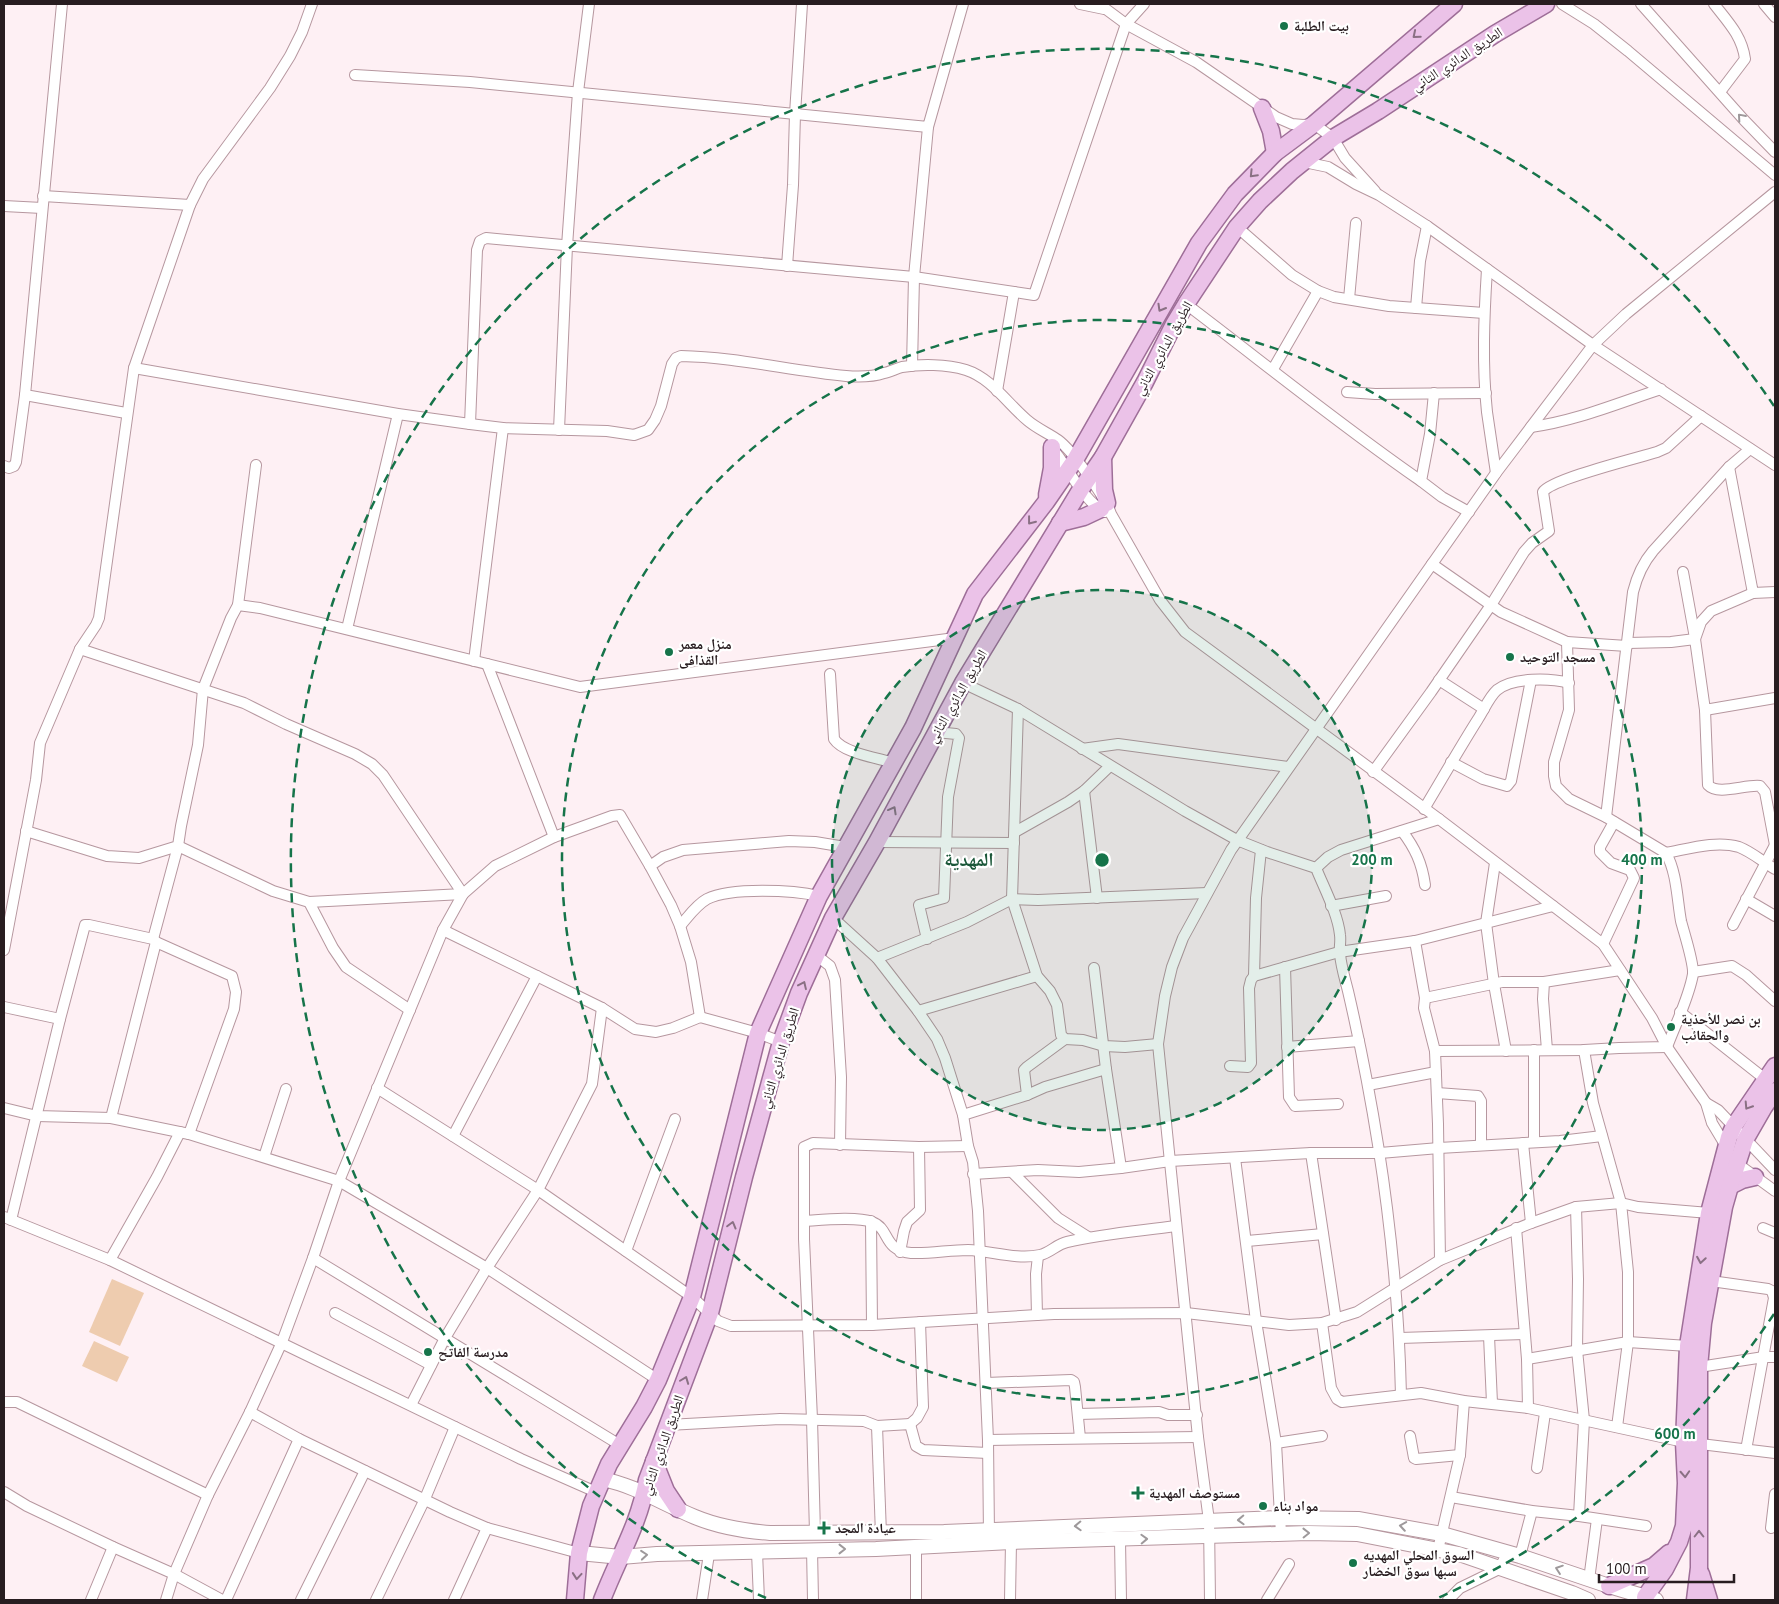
<svg xmlns="http://www.w3.org/2000/svg" width="1779" height="1604" font-family="'PT Sans','Noto Naskh Arabic',sans-serif">
<style>
.green{fill:#eeccaf}
.lines{fill:none;stroke-linecap:round;stroke-linejoin:round}
.minor-casing{stroke:#b6979f;stroke-width:12}
.secondary-casing{stroke:#b6979f;stroke-width:16}
.primary-casing{stroke:#9e6e98;stroke-width:19}
.minor{stroke:#fff;stroke-width:10}
.secondary{stroke:#fff;stroke-width:14}
.primary{stroke:#ebc2e8;stroke-width:16}
.oneway{stroke:#8a7084}
.oneway2{stroke:#9e999b}
.ring{fill:none;stroke:#16744a;stroke-width:2.5;stroke-dasharray:9 6}
.poi-dot{fill:#16744a;stroke:#fff;stroke-width:2}
.labels{text-anchor:middle;dominant-baseline:central;stroke-width:4.5;stroke-linejoin:round;paint-order:stroke}
.poi-label{font-size:14px;font-weight:bold;fill:#281d20;stroke:#fff;text-anchor:start}
.street-label{font-size:14px;fill:#281d20;stroke:#fff}
.district-label{font-size:19px;font-weight:bold;fill:#1b5739;stroke:#fff}
.centre{fill:#16744a;stroke:#fff;stroke-width:2.5}
.ring-label{font-size:15px;text-anchor:middle;font-weight:bold;fill:#16744a;stroke:#fff;stroke-width:4.5;stroke-linejoin:round;paint-order:stroke}
</style>
<rect width="100%" height="100%" fill="#fef0f4"/>
<g class="green">
<path d="M112 1279 144 1293 120 1346 89 1332Z"/>
<path d="M94 1341 129 1357 117 1382 82 1366Z"/>
</g>
<g class="lines">
<defs>
<g id="minor">
<path d="M62 4 25 395 126 413"/>
<path d="M1080 4 1104 9"/>
<path d="M1099 4 1126 24 1196 62 1276 117 1292 124 1303 125 1314 124 1333 138 1345 158 1375 191"/>
<path d="M1562 4 1594 24 1628 51 1775 175"/>
<path d="M1641 4 1744 120 1775 152"/>
<path d="M1714 4C1728 22 1742 36 1745 59L1720 92"/>
<path d="M1764 4 1775 17"/>
<path d="M355 75 470 82 928 127 963 4"/>
<path d="M1304 162 1328 167 1356 184 1379 195 1427 226 1593 345 1775 465"/>
<path d="M43 196 190 205"/>
<path d="M4 206 42 208"/>
<path d="M1237 227 1292 275 1318 291 1334 297 1389 306 1484 313"/>
<path d="M787 266 793 185 795 114 802 4"/>
<path d="M1487 269C1484 317 1482 365 1487 412 1490 432 1493 453 1496 473"/>
<path d="M1349 299 1356 223"/>
<path d="M1186 304C1264 363 1340 425 1421 481"/>
<path d="M1416 308 1420 261 1427 226"/>
<path d="M912 366 914 277 928 127"/>
<path d="M134 368 398 414 470 424 503 428 607 431 634 435 648 430 655 420 661 406 672 364 676 358 681 356C737 357 791 371 846 376 858 377 872 377 884 373 890 372 895 369 902 367 921 364 946 364 966 370 991 378 1007 403 1027 420 1036 428 1048 433 1058 440 1072 450 1106 498 1111 514L1160 600 1185 632 1439 819 1603 944 1652 1018 1667 1047 1706 1103 1712 1123 1727 1148"/>
<path d="M1273 369 1318 291"/>
<path d="M997 391 1014 292"/>
<path d="M1347 392 1375 394 1486 393"/>
<path d="M1434 393 1430 434 1421 481 1442 497 1469 512"/>
<path d="M470 424 477 250 480 241 486 238 914 277 1034 295 1126 24 1144 4"/>
<path d="M1531 427C1576 421 1618 403 1661 389"/>
<path d="M559 430 567 246 578 92 589 4"/>
<path d="M1052 448C1069 468 1082 500 1105 512"/>
<path d="M4 466 9 468 14 466 16 462 25 395"/>
<path d="M1729 467 1753 593 1775 592"/>
<path d="M1432 564 1501 612 1567 642 1569 710 1554 762V776L1556 786 1569 799 1606 817 1666 853C1677 873 1677 899 1681 921 1684 933 1694 963 1693 974 1689 998 1675 1025 1667 1047L1619 1048 1584 1050 1435 1051"/>
<path d="M1683 572 1695 638"/>
<path d="M238 605 256 465"/>
<path d="M347 629 398 414"/>
<path d="M1695 639 1701 622 1711 611 1753 593"/>
<path d="M1567 642 1627 646"/>
<path d="M1628 643 1671 642 1695 639 1705 710 1775 698"/>
<path d="M80 649 244 703 286 724 355 754 372 764 383 775 463 894 443 930 339 1181 313 1258 282 1342 250 1412 208 1495 174 1574 166 1600"/>
<path d="M474 661 503 428"/>
<path d="M487 664 554 837"/>
<path d="M830 674 834 739C843 753 878 758 894 763"/>
<path d="M1439 680 1484 709"/>
<path d="M963 683 1018 709 1185 811 1237 840 1267 852 1316 868C1324 888 1338 914 1340 935 1341 942 1339 948 1340 954 1341 966 1345 979 1348 991 1379 1125 1398 1258 1401 1395"/>
<path d="M1018 709 1012 899 1037 976 1050 991 1057 1005 1061 1035 1065 1039 1083 1040 1104 1046 1125 1047 1158 1044"/>
<path d="M1705 710 1708 785C1718 796 1746 784 1760 786L1765 792 1775 845"/>
<path d="M1082 749 1118 744 1288 767"/>
<path d="M1451 762 1483 779 1507 786 1511 781 1531 680"/>
<path d="M1373 772 1431 692 1491 605 1524 552 1532 543 1549 531 1543 492C1551 479 1638 458 1657 452L1666 448 1701 416"/>
<path d="M1084 791 1097 898"/>
<path d="M1424 809C1442 779 1459 749 1478 719 1484 710 1489 697 1497 690 1513 677 1550 678 1569 683"/>
<path d="M1606 817 1633 592C1637 576 1642 564 1653 551L1729 467 1750 449"/>
<path d="M26 831 107 856 139 858 178 846 181 826 198 745 203 689 231 618 238 605 260 608 580 687 955 638"/>
<path d="M1402 831C1415 848 1422 863 1425 885"/>
<path d="M1015 832 1068 802 1084 791 1110 766"/>
<path d="M877 842 1014 843"/>
<path d="M1666 853C1688 849 1716 840 1739 847 1752 852 1763 862 1775 869"/>
<path d="M1495 863 1486 923 1494 984 1506 1051"/>
<path d="M650 866 663 857 683 850 789 841 815 842 845 847"/>
<path d="M1316 868 1328 857 1341 850 1439 819"/>
<path d="M1746 899 1775 916"/>
<path d="M309 902 333 948 346 967 410 1010"/>
<path d="M1331 906 1386 896"/>
<path d="M833 918 877 958 918 1011 937 1039 945 1058 963 1115 968 1146 973 1162 978 1211 988 1440 989 1535"/>
<path d="M1733 925 1775 845"/>
<path d="M680 926C688 917 696 905 707 899 731 887 793 890 819 896"/>
<path d="M443 930 602 1008 635 1029 656 1032 673 1028 700 1017 758 1033 781 1042"/>
<path d="M153 939 178 846 273 891 309 902 463 894 495 866 554 837 612 816 620 815 650 866 671 905 680 926 691 962 700 1017"/>
<path d="M927 939 919 905 944 898 948 797 959 738 956 734 936 732"/>
<path d="M1415 941 1425 998 1424 1008 1435 1051 1438 1124 1440 1260"/>
<path d="M156 942 232 976 236 992 234 1009 189 1134"/>
<path d="M1603 944 1634 878 1630 870 1611 863 1600 852V847L1614 822"/>
<path d="M4 950 36 780 40 743 80 649 96 625 99 618 134 368 190 205 203 179 270 88 290 56 302 32 312 4"/>
<path d="M816 955 830 966 835 980 841 1077 840 1145"/>
<path d="M877 958 967 922 1012 899 1038 900 1207 893"/>
<path d="M1285 967 1289 1097 1295 1106 1338 1104"/>
<path d="M1094 968 1106 1069 1121 1168"/>
<path d="M1693 972 1732 966 1746 975 1775 1001"/>
<path d="M1254 976 1256 898 1261 850"/>
<path d="M1425 998 1502 982H1544"/>
<path d="M4 1007 60 1019"/>
<path d="M918 1011 1037 976"/>
<path d="M1680 1012 1765 1079"/>
<path d="M1287 1047 1359 1041"/>
<path d="M1547 1050 1543 999 1544 982 1620 970"/>
<path d="M1584 1050 1593 1103 1621 1203 1628 1272V1342L1617 1427"/>
<path d="M1230 1066 1248 1067 1251 1063 1249 988 1251 980 1254 976 1339 952 1415 941 1553 906"/>
<path d="M1368 1085 1436 1072"/>
<path d="M377 1088 538 1190 692 1297 718 1321 731 1326 872 1325 1054 1314 1186 1313 1289 1325 1322 1323 1357 1312 1440 1260 1531 1223 1576 1207 1621 1203 1638 1207 1709 1213"/>
<path d="M1437 1093 1478 1096 1481 1101V1145"/>
<path d="M1027 1095 1045 1087 1106 1069"/>
<path d="M1706 1103 1718 1110 1775 1170"/>
<path d="M4 1108 37 1116 111 1118 189 1134 339 1181 487 1268 658 1380"/>
<path d="M963 1115 1027 1095 1024 1070 1027 1067 1065 1039"/>
<path d="M453 1136 537 976"/>
<path d="M1534 1142V1050"/>
<path d="M1523 1143 1531 1223"/>
<path d="M1311 1153 1336 1320"/>
<path d="M264 1157 286 1089"/>
<path d="M1235 1158 1256 1321 1276 1443 1281 1534"/>
<path d="M1736 1160 1742 1167 1775 1191"/>
<path d="M1012 1172 1058 1218 1088 1237"/>
<path d="M973 1174 1038 1170 1079 1172 1121 1168 1170 1161 1311 1153H1380L1439 1148 1560 1141 1602 1136"/>
<path d="M1576 1207 1578 1279 1577 1350 1584 1420 1579 1516"/>
<path d="M4 1217 110 1260 521 1459 596 1492"/>
<path d="M11 1220 60 1019 85 925H89L153 939 156 942 111 1118"/>
<path d="M804 1221C820 1220 857 1216 872 1222 891 1229 882 1250 911 1253 930 1254 949 1250 968 1250 991 1251 1017 1260 1040 1255 1050 1253 1057 1244 1067 1242 1103 1234 1140 1231 1176 1226"/>
<path d="M871 1221 872 1325"/>
<path d="M1516 1228 1527 1359 1528 1408"/>
<path d="M1763 1228 1775 1233"/>
<path d="M1247 1241 1323 1234"/>
<path d="M626 1251 675 1119"/>
<path d="M900 1252 904 1231 907 1222 920 1210 919 1147"/>
<path d="M313 1258 620 1445"/>
<path d="M110 1260 157 1177 180 1132"/>
<path d="M1711 1281 1768 1289 1772 1291 1774 1298 1746 1450"/>
<path d="M335 1313 431 1365"/>
<path d="M1037 1315 1036 1274 1038 1256"/>
<path d="M1322 1323 1331 1388 1337 1399 1342 1402 1421 1393 1464 1401 1528 1408 1684 1442 1775 1453"/>
<path d="M1489 1336 1492 1403"/>
<path d="M1400 1338 1524 1334"/>
<path d="M1527 1359 1628 1342 1688 1346"/>
<path d="M1699 1367 1764 1357H1775"/>
<path d="M986 1383 1071 1380 1074 1382 1075 1387 1080 1438"/>
<path d="M4 1402H17L208 1495"/>
<path d="M411 1405 445 1338 487 1268 538 1190 592 1084 602 1008"/>
<path d="M250 1412 299 1439 450 1512 487 1528 579 1553"/>
<path d="M1078 1414 1159 1412 1168 1415H1197"/>
<path d="M910 1424 917 1418 923 1407 920 1322"/>
<path d="M668 1425 780 1419 864 1421 877 1426 910 1424 916 1446 923 1450 988 1453"/>
<path d="M877 1426 881 1534"/>
<path d="M1410 1436 1414 1458 1416 1459 1460 1455"/>
<path d="M988 1440 1198 1437"/>
<path d="M1276 1443 1322 1436"/>
<path d="M1537 1468 1545 1413"/>
<path d="M4 1492 27 1506 113 1547 174 1574 222 1600"/>
<path d="M1451 1497 1532 1511 1579 1516 1646 1526"/>
<path d="M1771 1528 1775 1494"/>
<path d="M815 1533 812 1419 804 1239V1147L813 1143 919 1147 968 1146"/>
<path d="M1120 1540 1121 1600"/>
<path d="M812 1549 813 1600"/>
<path d="M1438 1550 1460 1455 1464 1401"/>
<path d="M757 1552 759 1600"/>
<path d="M1520 1556 1532 1511"/>
<path d="M1589 1580 1597 1519"/>
<path d="M91 1600 113 1547"/>
<path d="M226 1600 299 1439"/>
<path d="M301 1600 365 1471"/>
<path d="M376 1600 424 1501 455 1427"/>
<path d="M454 1600 487 1528"/>
<path d="M702 1600 709 1554"/>
<path d="M916 1600V1547"/>
<path d="M1010 1600 1011 1542"/>
<path d="M1210 1600 1209 1521 1198 1437 1158 1044 1165 996 1172 967 1183 938 1231 850 1496 473 1593 345 1626 314 1775 192"/>
<path d="M1267 1600 1289 1564"/>
<path d="M1448 1600 1460 1588 1499 1569 1508 1552"/>
</g>
<g id="secondary">
<path d="M602 1479C637 1486 663 1504 695 1517 719 1527 744 1531 770 1533L944 1532 1280 1518 1358 1519 1442 1534 1520 1556 1609 1586 1656 1600"/>
<path d="M579 1553 621 1557 657 1554 876 1549 1011 1542 1308 1533 1357 1534 1459 1554 1572 1593 1588 1600"/>
</g>
<g id="primary">
<path d="M1262 108 1271 131 1275 153"/>
<path d="M1103 457 1104 490 1107 503"/>
<path d="M1047 495 1052 468V447"/>
<path d="M1060 523 1084 517 1101 509"/>
<path d="M1730 1186 1742 1180 1755 1177"/>
<path d="M654 1461 666 1491 678 1509"/>
<path d="M1701 1574 1709 1600"/>
<path d="M1609 1586 1654 1566 1669 1553"/>
<path d="M1645 1597 1665 1569 1679 1542 1684 1526 1686 1483 1684 1442 1688 1346 1709 1213 1729 1137 1734 1126 1775 1066"/>
<path d="M575 1600 579 1553 591 1506 609 1464 644 1407 658 1380 692 1297 758 1033 819 896 913 728 975 594 1046 502 1075 460 1199 243 1235 194 1275 153 1314 124 1454 4"/>
<path d="M602 1600C618 1558 639 1525 647 1480L710 1313 744 1177 781 1042 799 993 833 918 877 842 963 683 1081 489 1103 457 1145 382 1174 324 1186 304 1237 227 1260 201 1292 171 1333 138 1378 111 1495 34 1546 4"/>
<path d="M1695 1600 1699 1568V1367L1703 1323 1724 1207 1730 1186 1745 1140 1764 1107 1775 1091"/>
</g>
</defs>
<use href="#minor" class="minor-casing"/>
<use href="#secondary" class="secondary-casing"/>
<use href="#primary" class="primary-casing"/>
<use href="#minor" class="minor"/>
<use href="#secondary" class="secondary"/>
<use href="#primary" class="primary"/>
</g>
<defs><path id="oneway-chevron" d="M-2-3.5L2.5 0L-2 3.5" fill="none" stroke-width="1.6" stroke-linecap="round" stroke-linejoin="round" transform="scale(1.25)"/></defs>
<g class="oneway">
<use href="#oneway-chevron" transform="translate(1416 35) rotate(140)"/>
<use href="#oneway-chevron" transform="translate(1253 174) rotate(134)"/>
<use href="#oneway-chevron" transform="translate(1161 308) rotate(120)"/>
<use href="#oneway-chevron" transform="translate(1031 521) rotate(128)"/>
<use href="#oneway-chevron" transform="translate(893 810) rotate(-61)"/>
<use href="#oneway-chevron" transform="translate(803 985) rotate(-65)"/>
<use href="#oneway-chevron" transform="translate(1748 1106) rotate(123)"/>
<use href="#oneway-chevron" transform="translate(732 1225) rotate(-75)"/>
<use href="#oneway-chevron" transform="translate(1701 1260) rotate(99)"/>
<use href="#oneway-chevron" transform="translate(685 1380) rotate(-69)"/>
<use href="#oneway-chevron" transform="translate(1685 1474) rotate(87)"/>
<use href="#oneway-chevron" transform="translate(1699 1534) rotate(-90)"/>
<use href="#oneway-chevron" transform="translate(577 1576) rotate(95)"/>
</g>
<g class="oneway2">
<use href="#oneway-chevron" transform="translate(1741 117) rotate(-131)"/>
<use href="#oneway-chevron" transform="translate(1241 1520) rotate(178)"/>
<use href="#oneway-chevron" transform="translate(1078 1526) rotate(178)"/>
<use href="#oneway-chevron" transform="translate(1403 1526) rotate(-171)"/>
<use href="#oneway-chevron" transform="translate(1306 1533) rotate(-1)"/>
<use href="#oneway-chevron" transform="translate(1144 1539) rotate(-2)"/>
<use href="#oneway-chevron" transform="translate(842 1549)"/>
<use href="#oneway-chevron" transform="translate(644 1555) rotate(-5)"/>
<use href="#oneway-chevron" transform="translate(1559 1569) rotate(-161)"/>
</g>
<circle cx="1102" cy="860" r="270" fill="#16744a" fill-opacity=".12"/>
<g class="ring">
<circle cx="1102" cy="860" r="270"/>
<circle cx="1102" cy="860" r="540"/>
<path d="M1774 1314A811 811 0 0 1 1438 1598M766 1598A811 811 0 1 1 1774 406"/>
</g>
<g class="poi-dot">
<circle cx="1284" cy="26" r="5"/>
<circle cx="669" cy="652" r="5"/>
<circle cx="1510" cy="657" r="5"/>
<circle cx="1671" cy="1027" r="5"/>
<circle cx="428" cy="1352" r="5"/>
<path d="M1135.5 1485.5h5v5h5v5h-5v5h-5v-5h-5v-5h5z"/>
<circle cx="1263" cy="1506" r="5"/>
<path d="M821.5 1520.5h5v5h5v5h-5v5h-5v-5h-5v-5h5z"/>
<circle cx="1353" cy="1563" r="5"/>
</g>
<g class="labels">
<g class="poi-label">
<text x="1294" y="26">بيت الطلبة</text>
<text x="679" y="644">منزل معمر<tspan x="679" dy="16">القذافى</tspan></text>
<text x="1520" y="657">مسجد التوحيد</text>
<text x="1681" y="1019">بن نصر للأحذية<tspan x="1681" dy="16">والحقائب</tspan></text>
<text x="438" y="1352">مدرسة الفاتح</text>
<text x="1149" y="1493">مستوصف المهدية</text>
<text x="1273" y="1506">مواد بناء</text>
<text x="835" y="1528">عيادة المجد</text>
<text x="1363" y="1555">السوق المحلي المهديه<tspan x="1363" dy="16">سبها سوق الخضار</tspan></text>
</g>
<g class="street-label">
<text transform="translate(1457 59) rotate(-33)">الطريق الدائري الثاني</text>
<text transform="translate(1163 348) rotate(-61)">الطريق الدائري الثاني</text>
<text transform="translate(957 696) rotate(-60)">الطريق الدائري الثاني</text>
<text transform="translate(779 1058) rotate(-73)">الطريق الدائري الثاني</text>
<text transform="translate(662 1445) rotate(-71)">الطريق الدائري الثاني</text>
</g>
<g class="district-label">
<text x="969" y="859">المهدية</text>
</g>
</g>
<circle cx="1102" cy="860" r="8" class="centre"/>
<g class="ring-label">
<text x="1372" y="865">200 m</text>
<text x="1642" y="865">400 m</text>
<text x="1675" y="1439">600 m</text>
</g>
<rect width="1779" height="1604" fill="none" stroke="#281d20" stroke-width="10"/>
<path d="M1599 1574v8h135v-8" fill="none" stroke="#281d20" stroke-width="2.5"/>
<text x="1606" y="1574" font-size="15" fill="#281d20" stroke="#ffffff" stroke-width="4" paint-order="stroke">100 m</text>
</svg>
